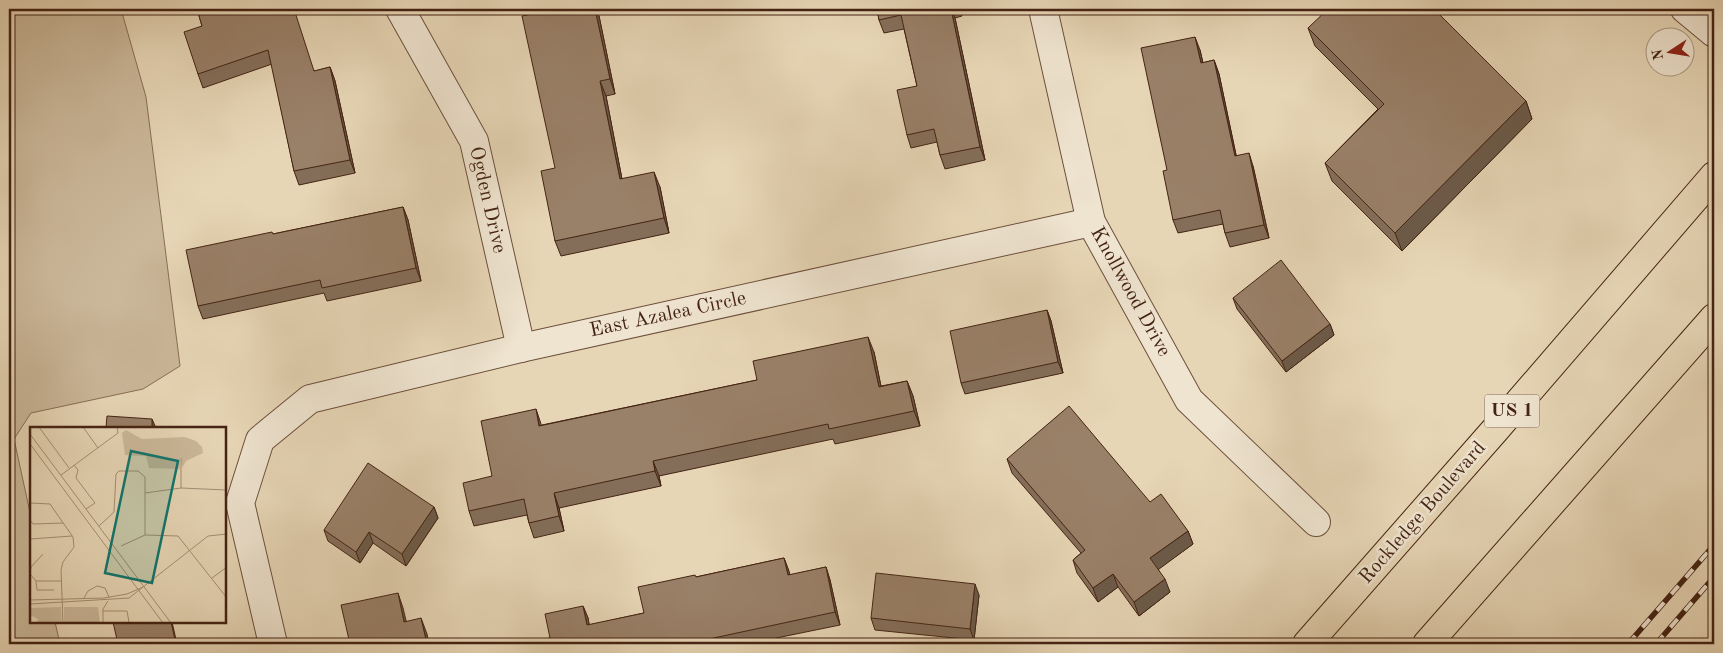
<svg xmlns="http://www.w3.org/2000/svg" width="1723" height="653" font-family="'Old Standard TT',serif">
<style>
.green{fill:#cbb89a;stroke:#886e56}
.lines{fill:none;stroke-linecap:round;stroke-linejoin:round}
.minor-casing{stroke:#6d503c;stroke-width:30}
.major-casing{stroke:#442313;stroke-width:30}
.minor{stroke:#efe4d0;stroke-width:28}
.major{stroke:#e7d6b6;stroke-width:28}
.rail-casing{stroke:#442313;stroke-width:5.5}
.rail{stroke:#efe4d0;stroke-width:4;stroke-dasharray:11;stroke-linecap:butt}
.wall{fill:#846e59;stroke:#442313}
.shaded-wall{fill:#6b5a49;stroke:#442313}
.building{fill:#998068;stroke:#442313}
.labels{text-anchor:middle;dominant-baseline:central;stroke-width:5;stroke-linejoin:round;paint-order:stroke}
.shield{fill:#efe4d0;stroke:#775d4c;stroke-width:1}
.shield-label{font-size:19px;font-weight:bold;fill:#442313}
.street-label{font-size:20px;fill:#442313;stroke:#efe4d0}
.inset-road{fill:none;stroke:#a68e75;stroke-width:1}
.view{fill:#0f766e;fill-opacity:0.15;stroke:#0f766e;stroke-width:2.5}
.inset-edge{fill:none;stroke:#442313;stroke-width:2.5}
</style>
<rect width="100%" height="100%" fill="#e7d6b6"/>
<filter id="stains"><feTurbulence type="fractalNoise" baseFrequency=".004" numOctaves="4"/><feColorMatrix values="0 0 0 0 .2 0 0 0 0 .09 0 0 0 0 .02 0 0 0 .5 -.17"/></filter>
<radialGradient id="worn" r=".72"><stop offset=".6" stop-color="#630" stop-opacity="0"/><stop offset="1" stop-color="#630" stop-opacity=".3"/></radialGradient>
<path class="green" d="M9 9H121L146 97 180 366 143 389 31 413 14 439 31 517V622H55L60 644H9Z"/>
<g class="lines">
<defs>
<g id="minor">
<path d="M400 9 474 141 521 348"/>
<path d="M1043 9 1091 222 1189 400 1316 522"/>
<path d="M1685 9 1714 33"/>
<path d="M273 644 240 503 260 440 310 399 521 348 1091 222"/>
</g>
<g id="major">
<path d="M1307 644 1495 430 1714 176"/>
<path d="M1427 644 1714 318"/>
</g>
</defs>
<use href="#minor" class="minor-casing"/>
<use href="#major" class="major-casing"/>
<use href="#minor" class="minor"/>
<use href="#major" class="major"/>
<defs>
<g id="rail">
<path d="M1628 644 1714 545"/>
<path d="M1656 644 1714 577"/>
</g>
</defs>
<use href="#rail" class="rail-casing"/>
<use href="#rail" class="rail"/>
</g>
<g class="wall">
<path d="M197 9 315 71 330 67 335 81 355 173 299 185 294 171 272 64 203 88 198 74 202 26Z"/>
<path d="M877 9H960L962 16 955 18 985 160 945 169 940 155 937 142 911 148 907 135 917 86 904 29 884 33 879 20Z"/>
<path d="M599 16 615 94 606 96 622 179 660 187 669 233 561 256 555 241Z"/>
<path d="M1308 28 1526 101 1532 119 1402 251 1332 181 1325 163 1378 109 1315 46Z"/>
<path d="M1200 50 1203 63 1214 60 1219 74 1236 155 1253 166 1269 238 1230 247 1225 233 1223 224 1178 233 1173 220Z"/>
<path d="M403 207 408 220 421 281 327 301 324 293 203 319 198 306 273 234Z"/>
<path d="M1233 298 1330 324 1334 335 1286 372 1237 309Z"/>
<path d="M1047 310 1051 321 1063 373 965 394 961 383Z"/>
<path d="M874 352 881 386 907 381 913 396 920 426 835 444 833 439 659 476 661 486 559 508 564 531 534 538 529 523 527 515 474 526 469 511 492 476 542 425 757 380Z"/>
<path d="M1007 459 1150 502 1188 531 1193 544 1158 569 1170 592 1139 616 1118 587 1098 602 1077 573 1073 560 1081 553 1012 473Z"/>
<path d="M434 507 438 518 406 566 373 543 360 563 328 541 324 530Z"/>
<path d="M784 558 790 575 826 567 830 580 840 625 747 644H519L550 638 583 606 588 618 589 625 644 613 696 577Z"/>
<path d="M979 595 974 640 875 630 871 618Z"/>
</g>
<g class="shaded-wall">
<path d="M595 9H596L599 16 615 94 610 79Z"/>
<path d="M951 9 955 18 985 160 980 147Z"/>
<path d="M1195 37 1200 50 1206 77 1201 63Z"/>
<path d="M1214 60 1219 74 1239 169 1235 156Z"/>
<path d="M330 67 335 81 355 173 350 160Z"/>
<path d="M600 81 606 96 625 195 620 179Z"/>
<path d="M1526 101 1532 119 1402 251 1395 233Z"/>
<path d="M1249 153 1253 166 1269 238 1264 225Z"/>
<path d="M654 172 660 187 669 233 664 218Z"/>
<path d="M403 207 408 220 421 281 416 268Z"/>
<path d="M1047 310 1051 321 1063 373 1058 362Z"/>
<path d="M1330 324 1334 335 1286 372 1282 361Z"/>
<path d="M868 337 874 352 884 402 879 387Z"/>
<path d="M907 381 913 396 920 426 914 411Z"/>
<path d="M536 409 541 424 545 441 539 426Z"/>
<path d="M152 419 156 428H152Z"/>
<path d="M653 461 659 476 661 486 655 471Z"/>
<path d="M554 493 559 508 564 531 559 516Z"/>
<path d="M434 507 438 518 406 566 402 554Z"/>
<path d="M1188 531 1193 544 1155 572 1150 558Z"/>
<path d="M369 532 373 543 360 563 356 552Z"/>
<path d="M784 558 789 571 793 588 788 575Z"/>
<path d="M826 567 830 580 840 625 835 612Z"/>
<path d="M1113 574 1118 587 1098 602 1093 588Z"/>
<path d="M1165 579 1170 592 1139 616 1134 602Z"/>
<path d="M975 584 979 595 974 640 970 629Z"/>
<path d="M398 593 403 608 410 637 404 622Z"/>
<path d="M583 606 588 618 592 638 587 625Z"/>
<path d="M421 618 427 634 429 644H427Z"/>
<path d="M171 622H172L177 644H176Z"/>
</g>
<g class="building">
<path d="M197 9H294L314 71 330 67 350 160 294 171 268 50 198 74 184 32 202 26Z"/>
<path d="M557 9H595L610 79 600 81 620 179 654 172 664 218 555 241 541 171 555 168 522 16Z"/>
<path d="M877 9H951L980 147 940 155 934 129 907 135 897 90 917 86 901 15 879 20Z"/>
<path d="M1328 9H1434L1526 101 1395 233 1325 163 1384 104 1308 28Z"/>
<path d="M1195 37 1201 63 1214 60 1235 156 1249 153 1264 225 1225 233 1220 210 1173 220 1163 171 1167 170 1141 48Z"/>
<path d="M403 207 416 268 322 288 320 280 198 306 186 250 272 232 273 234Z"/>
<path d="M1281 260 1330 324 1282 361 1233 298Z"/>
<path d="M1047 310 1058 362 961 383 950 331Z"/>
<path d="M868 337 879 387 907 381 914 411 829 429 828 424 653 461 655 471 554 493 559 516 529 523 524 499 469 511 463 483 492 476 481 421 536 409 539 426 757 380 753 361Z"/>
<path d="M1069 406 1150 502 1161 494 1188 531 1150 558 1165 579 1134 602 1113 574 1093 588 1073 560 1085 550 1007 459Z"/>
<path d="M107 416 152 419V428H106Z"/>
<path d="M368 463 434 507 402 554 369 532 356 552 324 530Z"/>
<path d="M784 558 788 575 826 567 835 612 709 639 710 644H519L550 638 545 614 583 606 587 625 644 613 638 587 695 575 696 577Z"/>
<path d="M876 573 975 584 970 629 871 618Z"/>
<path d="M398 593 404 622 421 618 427 644H350L341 605Z"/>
<path d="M113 622H171L176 644H118Z"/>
</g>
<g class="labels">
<rect class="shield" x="1484.5" y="394.5" width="55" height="33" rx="4"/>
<g class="shield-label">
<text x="1512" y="411">US 1</text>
</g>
<g class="street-label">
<text transform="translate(487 200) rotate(77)">Ogden Drive</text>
<text transform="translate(1130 292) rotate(61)">Knollwood Drive</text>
<text transform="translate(668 315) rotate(-12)">East Azalea Circle</text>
<text transform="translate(1423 513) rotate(-49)">Rockledge Boulevard</text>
</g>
</g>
<g transform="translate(30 427)">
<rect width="196" height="196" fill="#e7d6b6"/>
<path d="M96 3 112 12 155 10 166 14 172 20 173 26 156 34 152 41 150 29V42L119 41 116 29 95 28 92 6ZM31 180 32 196H7L8 192 0 188V181ZM34 180H68L70 196H34Z" fill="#cbb89a"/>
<path class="inset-road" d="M9 0 39 41M53 0 68 21M0 7 141 196M0 17 133 196M151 31V61M44 38 48 43 46 51 65 76 56 82M31 48 88 6 87 0M115 66 151 61 197 63M0 76 20 77 43 110 44 120 33 135 31 143 33 196M0 93 3 97 33 96M69 99 84 85 86 47 89 44H108L115 50V108M0 112 42 109M91 119 115 108 148 109 197 171M0 147 6 154H32M0 147 1 140 13 127M182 151 197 140M6 154 7 163H24M54 171 58 164 67 159 75 161 79 170M0 173 74 171 97 167 113 160M0 177 99 171 178 109 197 107M73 184H97L99 195M73 196V182L78 174"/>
<path class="view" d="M101 24 148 34 122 156 75 146Z"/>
<rect width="196" height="196" class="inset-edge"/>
</g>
<rect width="1723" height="653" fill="none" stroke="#e7d6b6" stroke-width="30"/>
<rect x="10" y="10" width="1703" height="633" fill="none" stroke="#442313" stroke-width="2.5"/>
<rect x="15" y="15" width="1693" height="623" fill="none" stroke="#442313"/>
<g transform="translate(1670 52) rotate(258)"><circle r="24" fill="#efe4d0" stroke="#ab9784"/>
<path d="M0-4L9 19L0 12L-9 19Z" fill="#8f2418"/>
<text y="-8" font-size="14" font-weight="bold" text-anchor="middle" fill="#442313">N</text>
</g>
<rect width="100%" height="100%" filter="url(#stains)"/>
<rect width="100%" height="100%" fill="url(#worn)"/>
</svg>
